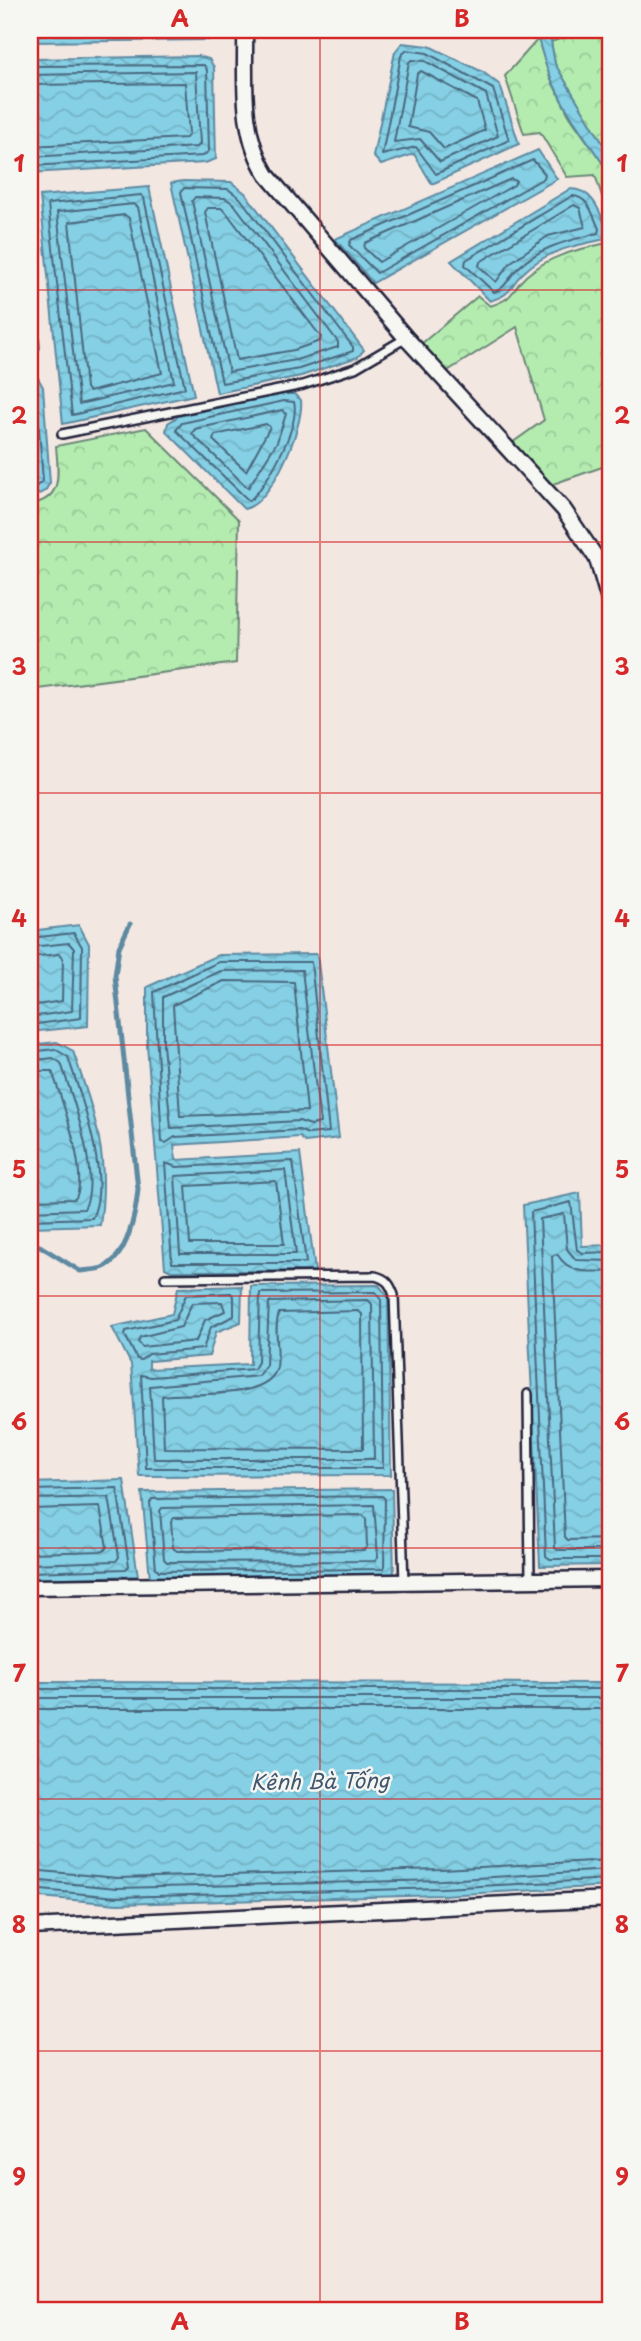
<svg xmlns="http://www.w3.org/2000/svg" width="641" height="2341" font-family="'Playpen Sans',sans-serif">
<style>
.forest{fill:url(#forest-crowns);stroke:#6b8776;stroke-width:2}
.water{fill:url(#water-waves);stroke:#5d8aa1;stroke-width:2}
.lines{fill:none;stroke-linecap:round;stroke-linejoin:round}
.shore{stroke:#4a687f;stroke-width:2}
.stream{stroke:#5d8aa1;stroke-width:5}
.lane-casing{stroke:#22223b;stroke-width:12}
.street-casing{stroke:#22223b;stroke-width:19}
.lane{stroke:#f6f6f2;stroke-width:7}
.street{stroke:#f6f6f2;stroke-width:14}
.grid{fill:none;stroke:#d62828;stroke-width:2;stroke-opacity:0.55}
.labels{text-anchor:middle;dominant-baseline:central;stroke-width:5;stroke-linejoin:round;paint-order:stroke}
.water-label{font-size:21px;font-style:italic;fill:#40566e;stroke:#f6f6f2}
.neatline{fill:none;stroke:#d62828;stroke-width:2.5}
.grid-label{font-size:23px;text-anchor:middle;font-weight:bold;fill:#d62828}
</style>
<defs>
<pattern id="forest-crowns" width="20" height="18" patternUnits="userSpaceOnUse" patternTransform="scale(1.75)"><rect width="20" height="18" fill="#b4ecb0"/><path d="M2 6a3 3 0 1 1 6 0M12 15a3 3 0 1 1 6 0" fill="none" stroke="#9aca98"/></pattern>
<pattern id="water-waves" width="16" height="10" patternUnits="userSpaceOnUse" patternTransform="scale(1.75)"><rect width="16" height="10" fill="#85d0e5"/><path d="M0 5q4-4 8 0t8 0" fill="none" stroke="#73b2c5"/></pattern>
</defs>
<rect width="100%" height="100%" fill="#f3e7e2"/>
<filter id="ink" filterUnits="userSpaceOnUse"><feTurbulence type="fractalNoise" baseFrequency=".0143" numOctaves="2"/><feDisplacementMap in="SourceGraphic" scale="14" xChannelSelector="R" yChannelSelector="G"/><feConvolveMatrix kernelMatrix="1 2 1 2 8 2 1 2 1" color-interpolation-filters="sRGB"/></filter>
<g filter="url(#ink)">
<g class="forest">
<path d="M585 30H611V157L555 64 551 42Z"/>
<path d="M538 39 550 78 570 117 611 175V223L595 175 567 177 540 132 524 134 505 76Z"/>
<path d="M611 242V464L550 485 512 443 544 420 517 327 446 372 421 344 478 296 490 306C517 297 509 292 526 276 551 254 580 249 611 242Z"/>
<path d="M146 428 239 520 236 663 30 690V504C64 500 58 472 56 446Z"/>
</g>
<g class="water">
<path d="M30 30H209V40L30 42Z"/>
<path d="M537 30H549L555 64 611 157V175C580 130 545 86 537 30Z"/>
<path d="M402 43 429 46 483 72 500 85 519 144 432 184 414 154 381 165 373 156 395 52Z"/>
<path d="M198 56 209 59 214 67 216 159 205 163 30 173V59Z"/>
<path d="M538 150 557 179 373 283 335 239Z"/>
<path d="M183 181 231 182 245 193 364 350 358 357 301 376 217 393 171 183Z"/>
<path d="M149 187 194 395 63 424 40 196Z"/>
<path d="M570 189C596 189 601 217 611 238 578 245 548 249 523 273 507 288 515 293 490 301L451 261Z"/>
<path d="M30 239 40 348 34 358 30 359Z"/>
<path d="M30 374 38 378 43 387 50 483 45 491 31 498Z"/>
<path d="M283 394H294L301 400C304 426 272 504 244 509L166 431 168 423 179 416Z"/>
<path d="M79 925 89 944 88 1026 30 1032V931Z"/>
<path d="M317 954 339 1138 305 1142 300 1137 174 1145 176 1160 300 1153 315 1271H171L165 1268 147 1045V987L218 955Z"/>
<path d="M57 1042 73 1051C95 1116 110 1155 100 1225L30 1227V1045Z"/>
<path d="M580 1193 582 1246 611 1245V1565L540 1566 523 1205Z"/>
<path d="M379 1285 388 1297 391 1475 139 1476 131 1364 112 1327 172 1314 178 1288 242 1286 241 1322 216 1332 209 1356 149 1361V1369L250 1364 251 1286Z"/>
<path d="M124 1480 138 1576 30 1579V1483Z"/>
<path d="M392 1489 394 1577 150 1578 142 1492Z"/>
<path d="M30 1682 611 1683V1886L442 1895 117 1904 30 1896Z"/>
</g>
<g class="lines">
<g class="shore">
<path d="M30 35 199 33 203 30"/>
<path d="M406 50 427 53 493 89 509 140 436 174 416 147 382 155 401 56Z"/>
<path d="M412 60 425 61 486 94 498 136 440 162 420 139 394 142 409 62Z"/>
<path d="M30 66 204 65 207 70 209 151 203 156 30 166"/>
<path d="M421 71 477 101 485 130 444 149 429 132 408 127 417 74Z"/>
<path d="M30 75 196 72 200 144 197 147 30 157"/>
<path d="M30 85 185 83 189 134 186 138 30 146"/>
<path d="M533 160 545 174 544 178 377 273 349 245 351 240Z"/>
<path d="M511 179 516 181 514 185 379 262 364 248 365 243Z"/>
<path d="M184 188 228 189 240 198 353 347V351L299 369 222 383 181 192Z"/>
<path d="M141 195 144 198 185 388 72 415 48 204Z"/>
<path d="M572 196C589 196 593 216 599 229L598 233C568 241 540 246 517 269 508 278 506 288 494 292L465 265 466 260Z"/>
<path d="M195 197 225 198 234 204 338 342V347L296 360 229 372 192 201Z"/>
<path d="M134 204 138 207 174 382 79 404 57 212Z"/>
<path d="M574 205 580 208 585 227 548 236 511 262 496 282 479 266 480 262Z"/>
<path d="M208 208H221L226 212 321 337 320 341 294 350 237 360 205 212Z"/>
<path d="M125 215 129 218 162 373 89 392 86 388 69 222Z"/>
<path d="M30 382 36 390 43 481 30 491"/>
<path d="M284 401 294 402C300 426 267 486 249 501L176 430 182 423Z"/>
<path d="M282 410 286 414 277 442 248 488 192 434 195 429Z"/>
<path d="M266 424 270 427 246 471 213 440 215 435Z"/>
<path d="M30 938 74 933 82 947 81 1018 30 1025"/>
<path d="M30 947 69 943 74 949 72 1011 30 1017"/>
<path d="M30 957 59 954 63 958 62 1001 30 1006"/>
<path d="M219 962H311L329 1132 308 1134 299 1130 175 1137 166 1143 162 1142 154 992Z"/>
<path d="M302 970 320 1123 311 1125 299 1121 171 1128 163 1045V997L221 971Z"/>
<path d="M224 981 294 982 307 1111 180 1116 173 1005Z"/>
<path d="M30 1052 55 1049 68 1057C81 1097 112 1178 92 1218L30 1220"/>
<path d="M30 1061 53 1058 61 1063C72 1096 102 1178 84 1209L30 1211"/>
<path d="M30 1071H52C61 1097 90 1177 75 1199L30 1200"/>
<path d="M293 1161 306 1263H172L165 1163 177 1167Z"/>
<path d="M285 1170 296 1254H180L175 1176Z"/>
<path d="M276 1181 284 1244H190L186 1186Z"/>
<path d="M611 1252 583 1253 577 1250 571 1202 531 1212 546 1556 550 1559H611"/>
<path d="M611 1261 576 1260 567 1249 564 1214 540 1219 555 1548 558 1550H611"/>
<path d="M611 1271C588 1272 570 1275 557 1254L552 1256 565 1537 568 1540 611 1539"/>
<path d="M375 1292 381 1300 383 1468H146L141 1375 151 1377 254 1369 258 1362 260 1293Z"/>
<path d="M231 1293 234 1297V1316L211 1327 203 1349 149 1354 141 1360 137 1359 125 1335 126 1331 175 1320 186 1295Z"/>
<path d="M368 1300 372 1304 374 1459H154L150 1386 259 1376 266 1365 269 1302Z"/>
<path d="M222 1302 225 1311 205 1320 196 1341 142 1347 138 1342 140 1337 181 1327 192 1303Z"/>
<path d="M358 1311 362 1314 363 1449 164 1448 162 1396C190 1392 270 1401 277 1367 280 1349 273 1329 279 1313Z"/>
<path d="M30 1490 117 1488 129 1566 126 1569 30 1572"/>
<path d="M382 1496 385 1499 384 1569 159 1571 156 1568 150 1503 152 1499Z"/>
<path d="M30 1499 109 1497 119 1557 116 1561 30 1564"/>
<path d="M374 1505 378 1557 375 1561 167 1562 164 1559 160 1511 162 1508Z"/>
<path d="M30 1509 100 1507 107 1547 104 1551 30 1553"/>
<path d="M363 1515 366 1519 367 1547 364 1550 177 1551 173 1548 171 1522 174 1518Z"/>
<path d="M30 1689H611"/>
<path d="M30 1698H611"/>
<path d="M30 1709H611"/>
<path d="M30 1870 118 1878 441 1869 611 1860"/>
<path d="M30 1880 117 1888 442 1880 611 1870"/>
<path d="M30 1889 117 1897 442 1888 611 1879"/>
</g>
<path class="stream" d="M30 1246H40L80 1271C87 1270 96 1270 102 1268 128 1258 136 1212 138 1189L115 976 119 947 130 924"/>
<defs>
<g id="lane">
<path d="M62 434 303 385 355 368 406 338"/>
<path d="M165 1278 375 1276C387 1279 390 1284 394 1295L404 1583"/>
<path d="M528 1394 530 1579"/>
</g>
<g id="street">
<path d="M245 30C246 80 239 131 267 175L406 338 564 510 597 559 611 607"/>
<path d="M30 1587 611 1579"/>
<path d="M30 1927 611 1899"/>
</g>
</defs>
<use href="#lane" class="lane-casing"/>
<use href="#street" class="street-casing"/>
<use href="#lane" class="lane"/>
<use href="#street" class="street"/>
</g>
</g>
<path class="grid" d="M320 30V2311M30 290H611M30 542H611M30 793H611M30 1045H611M30 1296H611M30 1548H611M30 1799H611M30 2051H611"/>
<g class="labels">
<g class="water-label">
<text transform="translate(320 1780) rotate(-1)">Kênh Bà Tống</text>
</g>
</g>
<rect width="641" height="2341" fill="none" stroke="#f6f6f2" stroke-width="77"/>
<rect x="38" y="38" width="564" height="2264" class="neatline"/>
<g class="grid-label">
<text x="180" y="27">A</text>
<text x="462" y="27">B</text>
<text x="19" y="172">1</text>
<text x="622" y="172">1</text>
<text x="19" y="424">2</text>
<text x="622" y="424">2</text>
<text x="19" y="675">3</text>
<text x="622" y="675">3</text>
<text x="19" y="927">4</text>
<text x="622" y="927">4</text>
<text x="19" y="1178">5</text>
<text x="622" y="1178">5</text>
<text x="19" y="1430">6</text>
<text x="622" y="1430">6</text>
<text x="19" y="1682">7</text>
<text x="622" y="1682">7</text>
<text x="19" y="1933">8</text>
<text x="622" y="1933">8</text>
<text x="19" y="2185">9</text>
<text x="622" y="2185">9</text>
<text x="180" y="2330">A</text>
<text x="462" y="2330">B</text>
</g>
</svg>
